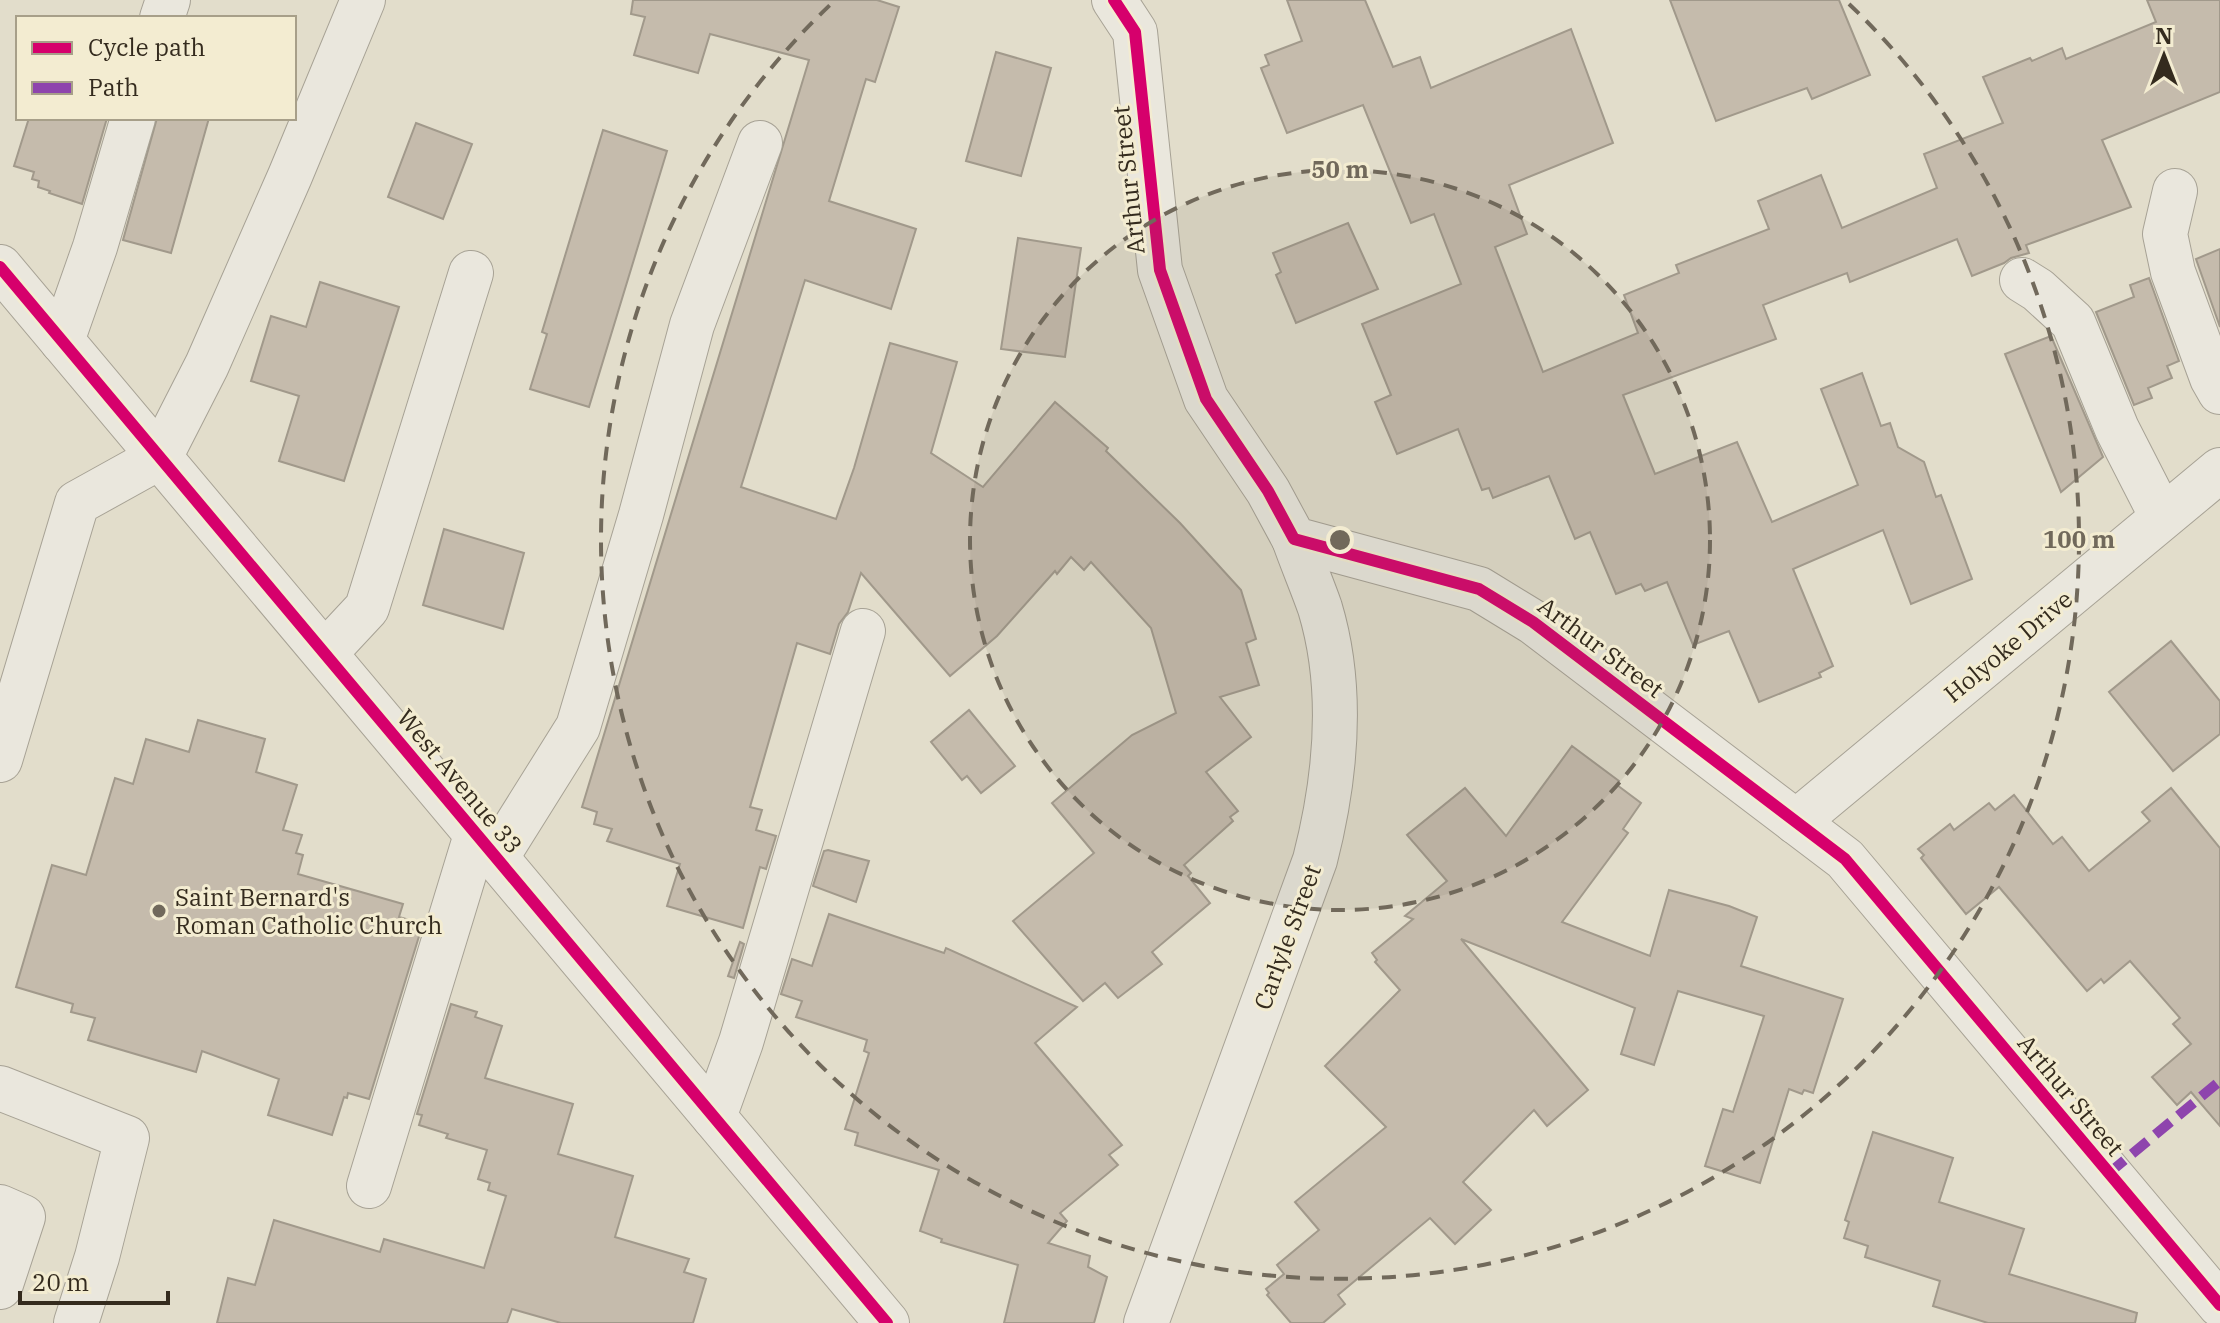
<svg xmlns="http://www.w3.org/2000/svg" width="2220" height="1323" font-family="'IBM Plex Serif',serif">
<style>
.building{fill:#c5bbac;stroke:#a1998b;stroke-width:2}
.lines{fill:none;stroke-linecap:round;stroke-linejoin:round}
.minor-casing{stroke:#a7a295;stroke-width:46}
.minor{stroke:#eae7dd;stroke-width:44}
.quiet{stroke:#8e44ad;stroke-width:10;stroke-dasharray:20 10;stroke-linecap:butt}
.cycleway-casing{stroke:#f3ecd1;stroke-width:17}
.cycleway{stroke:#d6006c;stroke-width:12}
.ring{fill:none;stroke:#71695b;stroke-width:4;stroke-dasharray:14 10}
.poi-dot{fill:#71695b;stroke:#f3ecd1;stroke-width:3}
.labels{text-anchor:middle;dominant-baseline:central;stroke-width:6;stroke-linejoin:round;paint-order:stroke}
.street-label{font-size:24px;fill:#342b1e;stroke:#f3ecd1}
.poi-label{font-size:24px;fill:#342b1e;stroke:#f3ecd1;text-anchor:start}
.centre{fill:#71695b;stroke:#f3ecd1;stroke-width:4}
.ring-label{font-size:24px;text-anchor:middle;font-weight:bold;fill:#71695b;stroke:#f3ecd1;stroke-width:6;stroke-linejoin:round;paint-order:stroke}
</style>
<rect width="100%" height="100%" fill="#e2ddcb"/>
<g class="building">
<path d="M633 0H877L899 7 875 82 866 79 829 201 916 229 891 309 805 280 741 487 836 519 854 468 890 343 957 362 931 453 983 487 1055 402 1108 448 1106 451 1180 523 1241 590 1256 639 1246 643 1259 685 1220 697 1251 737 1206 772 1238 811 1230 817 1233 821 1184 865 1191 873 1188 876 1210 903 1152 952 1162 964 1118 998 1105 983 1083 1001 1013 921 1094 853 1052 803 1132 735 1176 713 1151 628 1091 562 1084 570 1071 557 1057 574 1055 571 997 636 950 676 861 573 848 612 839 624 830 654 797 643 750 807 762 810 756 830 776 836 766 869 760 867 743 928 667 906 680 864 607 841 612 829 594 824 597 812 582 807 809 60 710 34 698 73 634 55 645 17 631 14Z"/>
<path d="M1287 0H1365L1393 67 1420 57 1431 88 1571 29 1613 143 1509 185 1527 234 1495 247 1543 372 1638 333 1624 295 1679 273 1676 265 1769 229 1758 201 1821 175 1842 228 1937 188 1924 154 2003 123 1983 77 2030 58 2032 61 2062 48 2066 59 2156 22 2147 0H2220V92L2102 140 2131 207 2026 245 2029 253 2011 258 2004 263 1972 276 1957 239 1850 282 1847 273 1763 305 1776 339 1623 395 1655 474 1737 442 1772 522 1858 485 1821 389 1862 373 1881 426 1890 423 1898 447 1924 462 1936 497 1941 495 1972 579 1911 604 1883 530 1793 569 1833 666 1819 673 1821 677 1759 702 1729 631 1693 645 1667 582 1645 591 1641 584 1616 594 1590 532 1575 539 1549 476 1493 498 1489 488 1482 490 1458 429 1397 454 1375 402 1391 395 1362 324 1461 284 1434 214 1411 223 1363 105 1287 133 1261 68 1269 65 1265 55 1302 41Z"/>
<path d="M1670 0H1839L1870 75 1812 99 1807 88 1716 121Z"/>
<path d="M996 52 1051 68 1021 176 966 161Z"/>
<path d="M29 118H107L82 204 49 193 50 191 38 187 39 181 32 179 34 172 14 166Z"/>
<path d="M157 118H209L171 253 123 240Z"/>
<path d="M416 123 472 144 443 219 388 197Z"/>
<path d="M603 130 667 151 589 407 530 389 547 334 542 332Z"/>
<path d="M1348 223 1378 289 1296 323 1276 275 1281 272 1273 253Z"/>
<path d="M1018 238 1081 248 1065 357 1001 349Z"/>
<path d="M2220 249V327L2196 259Z"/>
<path d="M2149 278 2179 361 2167 366 2172 378 2148 388 2152 398 2134 405 2096 312 2134 297 2130 285Z"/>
<path d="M320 282 399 307 344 481 279 461 299 396 251 381 271 316 306 327Z"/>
<path d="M2051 336 2103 457 2061 492 2005 354Z"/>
<path d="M444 529 524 553 503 629 423 605Z"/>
<path d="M2171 641 2220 701V734L2173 771 2109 692Z"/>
<path d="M969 710 1015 766 981 793 967 776 962 780 931 742Z"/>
<path d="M198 720 265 739 256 772 297 785 283 830 302 835 296 853 303 855 298 874 403 904 399 917 416 922 413 931 420 933 369 1099 348 1093 347 1098 344 1097 332 1135 268 1115 279 1079 202 1051 196 1072 88 1040 95 1018 71 1012 73 1004 16 987 52 865 86 875 115 778 133 784 146 739 189 752Z"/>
<path d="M1572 746 1619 781 1617 785 1641 803 1623 829 1628 833 1562 922 1650 956 1669 890 1729 906 1757 917 1741 966 1843 999 1813 1093 1804 1090 1802 1094 1789 1089 1760 1183 1705 1166 1723 1109 1733 1112 1764 1016 1678 991 1654 1065 1621 1054 1635 1008 1461 939 1588 1090 1547 1126 1534 1110 1463 1182 1491 1210 1455 1244 1430 1218 1338 1295 1345 1304 1323 1323H1291L1267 1295 1269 1293 1266 1289 1284 1274 1277 1265 1319 1230 1295 1202 1386 1127 1325 1066 1400 990 1375 962 1377 960 1372 953 1413 919 1405 916 1447 881 1407 835 1465 788 1506 836Z"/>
<path d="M2171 788 2220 848V1126L2191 1092 2177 1105 2152 1077 2191 1044 2173 1024 2180 1018 2130 961 2104 983 2101 979 2087 991 1999 887 1966 914 1921 858 1924 855 1918 849 1950 824 1954 830 1989 803 1995 810 2014 795 2053 844 2062 837 2089 871 2150 821 2142 812Z"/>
<path d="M828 850 869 861 856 902 813 886 824 851Z"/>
<path d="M829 914 944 953 946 948 1077 1007 1035 1043 1122 1145 1109 1155 1118 1165 1060 1213 1067 1221 1048 1243 1090 1256 1088 1267 1107 1277 1094 1323H1004L1018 1265 941 1242 942 1239 920 1231 939 1170 855 1145 858 1133 845 1129 869 1053 864 1051 867 1040 796 1017 802 1001 781 994 792 959 812 966Z"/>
<path d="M740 942 744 944 734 978 728 976Z"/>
<path d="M451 1004 477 1012 475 1017 502 1026 485 1078 573 1104 558 1154 633 1176 615 1237 689 1259 684 1272 706 1279 693 1323H561L512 1309 507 1323H217L228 1278 255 1285 274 1220 380 1252 384 1239 484 1268 506 1196 488 1190 490 1183 478 1179 487 1150 446 1138 448 1134 419 1125 422 1115 417 1114Z"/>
<path d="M1873 1132 1953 1158 1939 1202 2024 1229 2009 1274 2137 1313 2135 1323H1988L1933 1306 1940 1281 1865 1257 1868 1246 1844 1238 1849 1222 1845 1220Z"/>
</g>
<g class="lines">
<defs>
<g id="minor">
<path d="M1114 0 1135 32 1160 270 1206 399 1268 491 1294 539 1479 589 1533 622 1845 859 2220 1305"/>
<path d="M162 18 168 0"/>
<path d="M2175 191 2165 234 2173 272 2212 378 2220 392"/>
<path d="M0 267 887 1323"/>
<path d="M2022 280 2038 290 2073 322 2117 429 2162 517"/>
<path d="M62 341 95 247 133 118"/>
<path d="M325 653 367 608 471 273"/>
<path d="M0 760 77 503 160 457 207 365 290 176 363 0"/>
<path d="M1796 822 2220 470"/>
<path d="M496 858 578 727 641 515 692 325 760 143"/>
<path d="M0 1088 127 1138 97 1257 76 1323"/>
<path d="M714 1117 741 1042 863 631"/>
<path d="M369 1186 476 835"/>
<path d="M0 1207 23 1217 0 1287"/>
<path d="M1146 1323 1315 860C1336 778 1345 691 1320 608 1312 585 1302 562 1294 539"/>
</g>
</defs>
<use href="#minor" class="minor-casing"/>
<use href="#minor" class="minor"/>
<path class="quiet" d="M2109 1173 2220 1081"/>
<defs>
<g id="cycleway">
<path d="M1114 0 1135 32 1160 270 1206 399 1268 491 1294 539 1479 589 1533 622 1845 859 2220 1305"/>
<path d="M0 267 887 1323"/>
</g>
</defs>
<use href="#cycleway" class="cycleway-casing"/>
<use href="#cycleway" class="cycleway"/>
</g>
<circle cx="1340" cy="540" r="370" fill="#71695b" fill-opacity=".12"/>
<g class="ring">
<circle cx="1340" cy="540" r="370"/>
<path d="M1849 4A739 739 0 1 1 831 4"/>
</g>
<circle class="poi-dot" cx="159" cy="911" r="8"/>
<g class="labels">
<g class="street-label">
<text transform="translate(1128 180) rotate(-96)">Arthur Street</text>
<text transform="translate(2008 646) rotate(-40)">Holyoke Drive</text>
<text transform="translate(1601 647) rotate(37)">Arthur Street</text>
<text transform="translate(460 781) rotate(50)">West Avenue 33</text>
<text transform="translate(1287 937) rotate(-70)">Carlyle Street</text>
<text transform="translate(2071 1095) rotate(50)">Arthur Street</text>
</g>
<g class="poi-label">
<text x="175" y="897">Saint Bernard's<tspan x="175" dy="28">Roman Catholic Church</tspan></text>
</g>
</g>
<circle cx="1340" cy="540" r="12" class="centre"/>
<g class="ring-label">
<text x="1340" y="178">50 m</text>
<text x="2079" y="548">100 m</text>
</g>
<rect x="16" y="16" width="280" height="104" fill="#f3ecd1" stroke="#a79f89" stroke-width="2"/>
<rect x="32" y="42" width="40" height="12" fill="#d6006c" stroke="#a79f89" stroke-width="2"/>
<text x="88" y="56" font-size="24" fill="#342b1e">Cycle path</text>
<rect x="32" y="82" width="40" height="12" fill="#8e44ad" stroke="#a79f89" stroke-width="2"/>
<text x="88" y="96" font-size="24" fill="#342b1e">Path</text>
<g transform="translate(2164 56)" stroke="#f3ecd1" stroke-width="6" paint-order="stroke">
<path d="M0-6L14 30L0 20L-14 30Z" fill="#342b1e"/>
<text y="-12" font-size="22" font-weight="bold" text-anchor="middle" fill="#342b1e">N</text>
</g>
<path d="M20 1291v12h148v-12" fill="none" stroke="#342b1e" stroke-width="4"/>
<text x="32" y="1291" font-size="24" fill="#342b1e" stroke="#f3ecd1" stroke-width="6" paint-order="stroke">20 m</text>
</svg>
